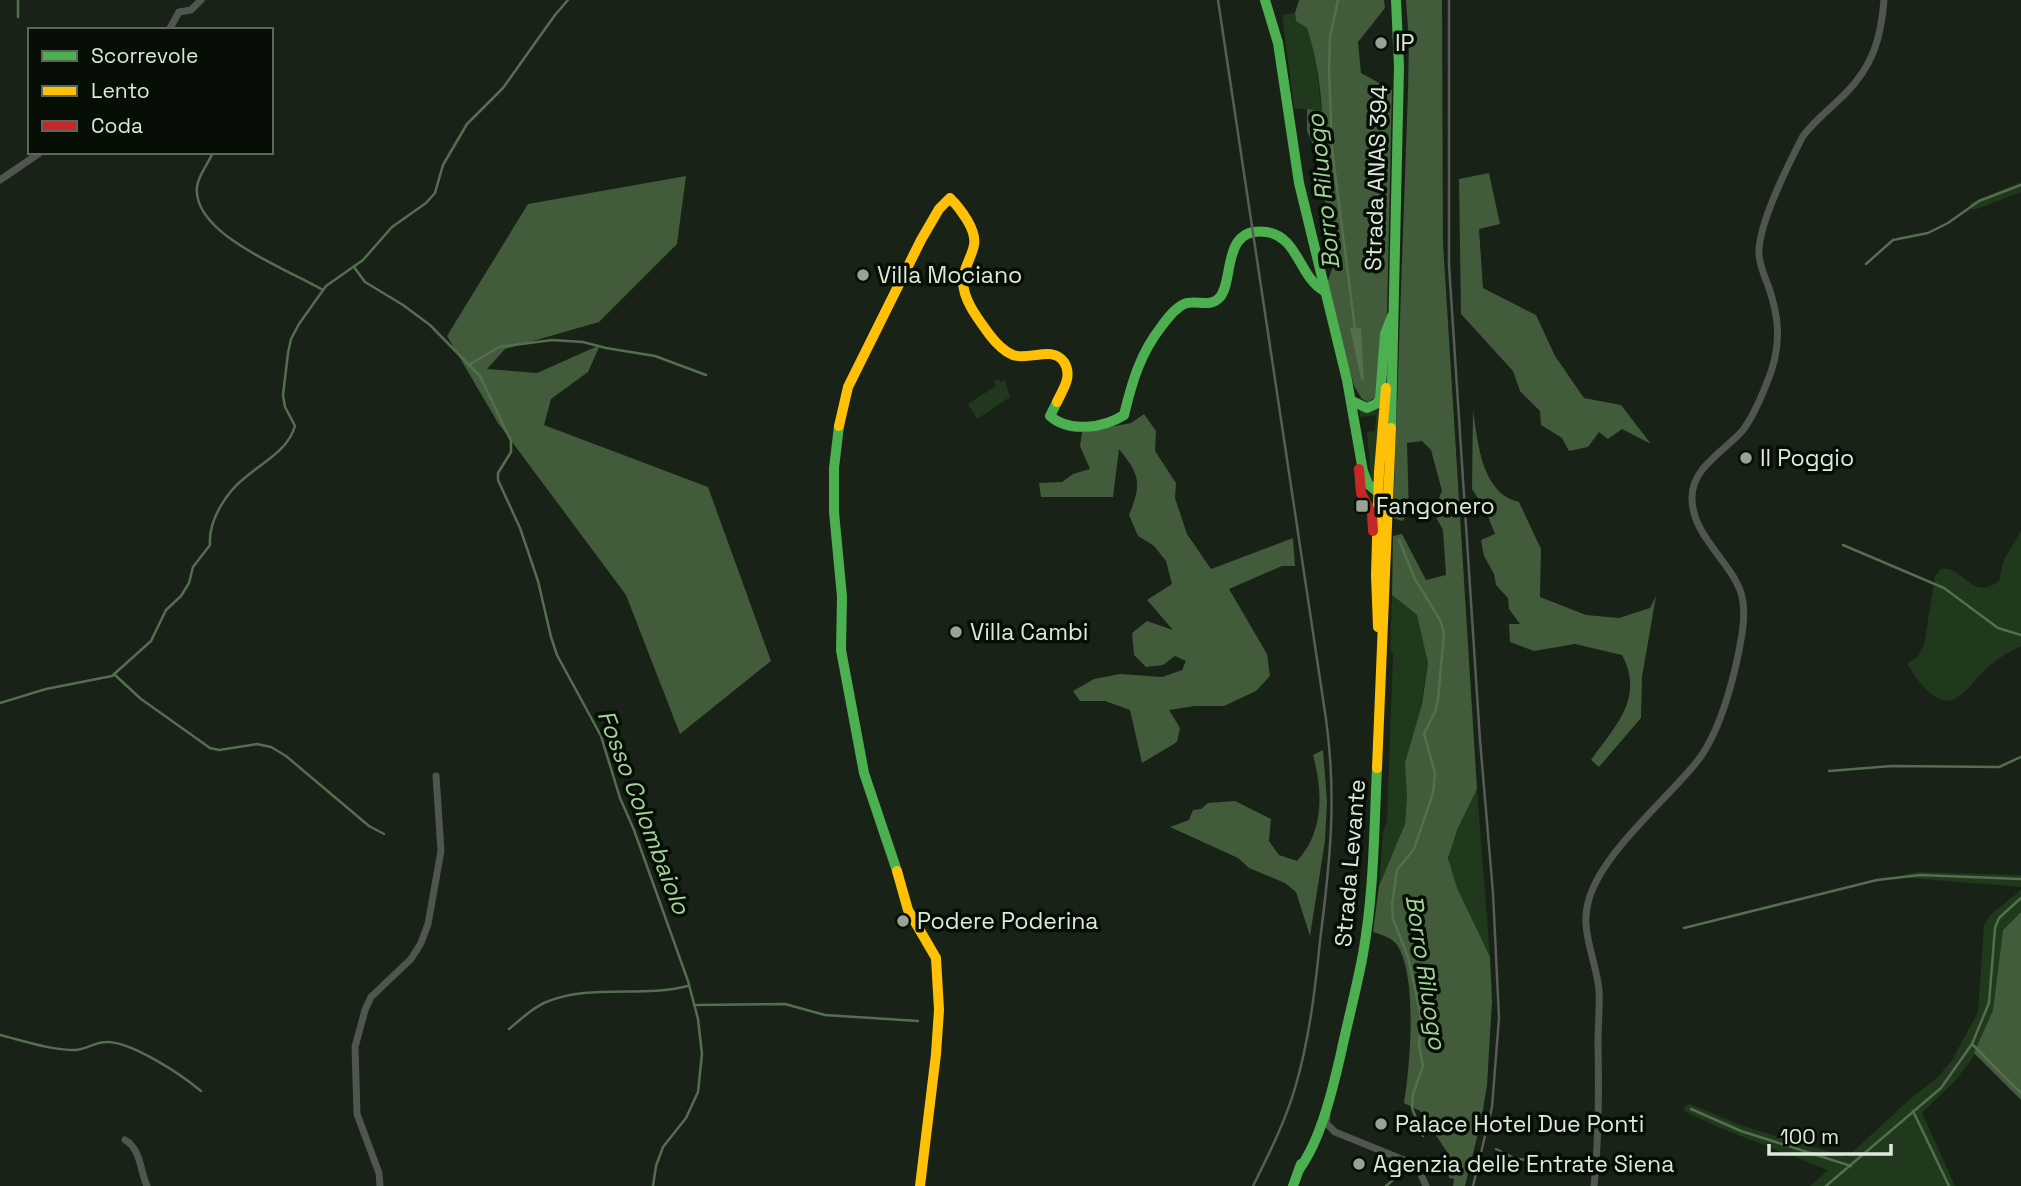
<svg xmlns="http://www.w3.org/2000/svg" width="2021" height="1186" font-family="'Space Grotesk',sans-serif">
<style>
.green{fill:#20381c}
.forest{fill:#415b3b}
.water{fill:#536f4e}
.lines{fill:none;stroke-linecap:round;stroke-linejoin:round}
.stream{stroke:#536f4e;stroke-width:2.5}
.street{stroke:#505550;stroke-width:7}
.fast{stroke:#4caf50;stroke-width:10}
.slow{stroke:#ffc107;stroke-width:10}
.jam{stroke:#c62828;stroke-width:10}
.rail{stroke:#585d57;stroke-width:2.5}
.poi-dot{fill:#98a396;stroke:#060e05;stroke-width:2.5}
.labels{text-anchor:middle;dominant-baseline:central;stroke-width:7;stroke-linejoin:round;paint-order:stroke}
.poi-label{font-size:23px;fill:#dde9db;stroke:#060e05;text-anchor:start}
.street-label{font-size:23px;fill:#dde9db;stroke:#060e05}
.water-label{font-size:24px;font-style:italic;fill:#a2d399;stroke:#060e05}
</style>
<rect width="100%" height="100%" fill="#182217"/>
<g class="green">
<path d="M1295 13 1296 21 1307 28 1314 47 1322 112 1294 108 1282 15Z"/>
<path d="M2021 182V192L1977 209H1971L1970 203Z"/>
<path d="M998 379 1001 383 1005 380 1010 397 977 419 968 404 996 386 994 382Z"/>
<path d="M1380 408 1377 485 1371 480 1367 432 1375 431 1376 415 1360 417 1359 410 1371 411Z"/>
<path d="M2021 531V646C2007 653 1995 660 1984 671 1975 679 1967 692 1956 698 1936 710 1916 678 1907 664L1918 656 1924 645 1935 576 1941 569C1965 566 1971 602 1999 581L2003 562Z"/>
<path d="M1392 595 1417 615 1428 662 1407 796 1405 824 1379 886 1383 832 1387 821 1393 653 1390 651Z"/>
<path d="M1477 789 1490 957C1480 936 1445 876 1449 855 1453 831 1466 810 1477 789Z"/>
<path d="M1919 872 2021 875V887L1909 878 1904 874Z"/>
<path d="M2021 890V912L2003 930 1993 1010 1972 1059 1955 1081 1922 1113 1955 1186H1810L1828 1170 1720 1128 1686 1112 1683 1107 1690 1104 1740 1125 1847 1157 1910 1099 1937 1078 1952 1060 1978 1012 1984 925 1990 915Z"/>
</g>
<g class="forest">
<path d="M1299 0H1384L1385 8 1358 42 1361 73 1392 90 1387 315 1376 397 1368 402 1362 399 1354 386 1327 283 1334 263 1328 217 1315 149 1307 131V109L1322 111C1320 83 1316 55 1307 28L1296 21 1295 13Z"/>
<path d="M1406 0H1442L1443 243 1477 789 1457 830 1448 858 1457 888 1490 957 1492 1001 1487 1085 1481 1121 1465 1186H1453L1454 1179 1449 1178 1447 1152 1420 1111 1404 1103C1410 1067 1418 976 1397 945 1391 937 1382 935 1373 932L1379 886 1405 824 1407 796 1405 763 1422 704 1428 663 1417 615 1392 595 1393 536 1402 534 1426 580 1446 575 1443 530 1433 512 1442 491 1431 450 1422 441 1407 443 1409 514 1402 521 1393 518 1408 90 1409 42Z"/>
<path d="M1489 173 1500 224 1479 229 1483 288 1536 315 1555 356 1584 398 1621 405 1651 444 1622 429 1608 439 1599 432 1588 447 1569 451 1562 438 1541 425 1540 411 1520 391 1513 371 1461 314 1459 179Z"/>
<path d="M686 176 677 244 599 322 505 349 487 369 537 373 600 345 588 372 551 399 544 425 708 487 771 661 680 734 626 595 498 423 447 336 528 204Z"/>
<path d="M1473 410C1478 442 1481 493 1519 502L1541 549 1540 597 1586 615 1619 618 1650 608 1656 596 1642 677 1641 718 1599 767 1591 760C1615 726 1645 698 1622 655L1575 644 1534 651 1510 642 1509 624H1520L1509 609 1508 598 1496 585 1494 574 1484 556 1481 540 1495 534 1485 509 1472 489Z"/>
<path d="M1144 414 1156 431 1155 451 1176 483 1175 498 1187 534 1211 569 1293 538 1295 566H1282L1229 589 1267 654 1270 676 1256 691 1224 706H1195L1169 710 1180 728 1177 742 1142 763 1130 710 1105 701H1080L1073 691 1094 679 1120 674 1162 677 1182 670 1186 661 1175 656 1163 665 1146 667 1134 655 1132 633 1147 621 1173 630 1147 600 1172 584 1166 561 1154 546 1138 536 1129 515C1142 483 1140 475 1119 449L1113 497H1041L1039 483 1062 482 1073 474 1090 469 1080 446 1082 432 1131 423Z"/>
<path d="M1323 750 1327 801 1325 841 1310 936 1296 892 1285 883 1249 868 1238 858 1170 827 1189 820 1193 810 1201 809 1208 803 1235 801 1271 819 1269 841 1279 855 1297 861C1324 832 1323 792 1313 755Z"/>
<path d="M2021 912V1100L1974 1053 1993 1010 2003 930Z"/>
</g>
<path class="water" d="M1350 328H1361L1364 381 1361 379Z"/>
<g class="lines">
<g class="stream">
<path d="M1338 0 1330 37 1329 69 1332 149 1355 329"/>
<path d="M18 17V0"/>
<path d="M213 152C209 163 198 175 197 187 192 235 290 270 323 290"/>
<path d="M1866 264 1893 240 1928 233 1948 223 1979 201 2021 185"/>
<path d="M354 267 365 282 403 305 430 325 480 376 511 441V452L498 473V480L520 528 538 581 551 637 557 655 601 736 620 798 634 830 688 981 698 1019 702 1054 698 1092 686 1118 663 1147 656 1166 653 1186"/>
<path d="M469 365 499 347 552 340 583 342 606 348 655 356 706 375"/>
<path d="M1399 540 1415 579 1440 620 1444 633 1438 700 1435 712 1424 734 1435 773 1433 793 1414 849 1397 870 1392 905 1393 919 1408 957 1421 1016 1419 1045 1423 1066 1413 1094 1412 1108 1423 1136"/>
<path d="M1843 545 1944 588 1998 628 2021 635"/>
<path d="M115 675 141 699 210 748 219 750 257 744 271 747 286 756 369 826 384 834"/>
<path d="M0 703 46 689 112 676 151 641 166 610 181 596 189 583 193 567 210 545C208 520 227 491 247 476 265 461 288 450 295 426L285 407 283 395 288 353 291 339 299 324 326 286 363 260 392 227 426 203 435 193 443 165 467 124 503 88 555 15 568 0"/>
<path d="M1829 771 1892 766 1999 767 2021 757"/>
<path d="M1684 928 1877 880 1920 875 2021 879"/>
<path d="M696 1005 785 1004 825 1015 918 1021"/>
<path d="M509 1029C520 1020 531 1009 544 1003 589 983 641 998 688 986"/>
<path d="M0 1035C24 1041 50 1050 75 1050 85 1050 95 1042 106 1042 131 1041 182 1075 201 1091"/>
<path d="M1972 1044 2021 1093"/>
<path d="M1691 1109 1741 1131 1851 1166"/>
<path d="M1913 1111 1949 1186"/>
<path d="M1496 1149 1516 1159 1540 1161 1559 1166 1592 1168"/>
<path d="M1386 1186 1407 1168"/>
<path d="M1826 1186 1941 1088 1972 1044 1989 1003 1995 928 1999 918 2021 898"/>
</g>
<g class="street">
<path d="M169 30 179 12 191 10 201 0"/>
<path d="M0 180 41 152"/>
<path d="M1327 1115 1326 1123 1335 1132 1409 1162 1419 1170 1426 1186"/>
<path d="M125 1140C141 1149 140 1171 147 1186"/>
<path d="M380 1186 379 1173 357 1114 355 1047 365 1010 371 997 411 959 421 943 428 924 441 851 436 776"/>
<path d="M1594 1186C1599 1138 1599 1090 1598 1042 1598 1025 1600 1007 1599 990 1596 959 1579 930 1589 899 1603 851 1669 798 1699 759 1722 728 1736 671 1742 634 1744 621 1745 606 1741 593 1730 560 1691 535 1692 497 1692 467 1726 450 1743 430 1755 414 1764 391 1771 372 1781 342 1779 318 1769 288 1765 277 1760 267 1759 255 1757 227 1789 163 1803 136 1815 120 1831 108 1845 94 1873 66 1881 38 1884 0"/>
</g>
<g class="fast">
<path d="M1265 0 1278 43 1299 183 1347 380 1363 471 1368 484 1384 497"/>
<path d="M1352 401 1367 408 1376 404 1380 399 1385 334 1392 316"/>
<path d="M1057 402 1050 416C1069 433 1104 428 1124 415 1132 382 1140 354 1161 327 1167 319 1174 309 1184 304 1195 299 1210 308 1219 298 1235 283 1220 226 1266 232 1298 236 1299 277 1324 291"/>
<path d="M839 426 834 468V512L842 597 841 650 864 773 897 871"/>
<path d="M1391 428 1399 67 1396 0"/>
<path d="M1300 1168C1321 1139 1333 1088 1341 1053 1348 1020 1357 987 1363 954 1374 893 1374 830 1377 768"/>
<path d="M1293 1186 1301 1164"/>
</g>
<g class="slow">
<path d="M839 426 848 387 921 240 939 209 950 198C960 208 977 230 974 245 972 257 963 268 963 281 963 300 978 319 989 334 995 342 1003 351 1013 355 1030 361 1052 345 1064 362 1073 376 1063 389 1057 402"/>
<path d="M1378 627 1376 575 1379 472 1386 388"/>
<path d="M1377 768 1391 428"/>
<path d="M897 871 908 910 936 958 939 1010 936 1054 920 1186"/>
</g>
<path class="jam" d="M1359 469 1361 493 1372 514 1373 531"/>
<g class="rail">
<path d="M1218 0 1326 719C1337 798 1330 863 1320 941 1315 991 1309 1041 1295 1088 1285 1122 1269 1154 1253 1186"/>
<path d="M1449 0V265L1480 740 1493 893 1499 1018 1492 1107 1473 1186"/>
</g>
</g>
<g class="poi-dot">
<circle cx="1381" cy="43" r="7"/>
<circle cx="863" cy="275" r="7"/>
<circle cx="1746" cy="458" r="7"/>
<rect x="1355" y="499" width="14" height="14" rx="3.5"/>
<circle cx="956" cy="632" r="7"/>
<circle cx="903" cy="921" r="7"/>
<circle cx="1381" cy="1124" r="7"/>
<circle cx="1359" cy="1164" r="7"/>
</g>
<g class="labels">
<g class="poi-label">
<text x="1395" y="43">IP</text>
<text x="877" y="275">Villa Mociano</text>
<text x="1760" y="458">Il Poggio</text>
<text x="1376" y="506">Fangonero</text>
<text x="970" y="632">Villa Cambi</text>
<text x="917" y="921">Podere Poderina</text>
<text x="1395" y="1124">Palace Hotel Due Ponti</text>
<text x="1373" y="1164">Agenzia delle Entrate Siena</text>
</g>
<g class="street-label">
<text transform="translate(1376 178) rotate(-88)">Strada ANAS 394</text>
<text transform="translate(1350 863) rotate(-85)">Strada Levante</text>
</g>
<g class="water-label">
<text transform="translate(1323 192) rotate(-96)">Borro Riluogo</text>
<text transform="translate(644 812) rotate(69)">Fosso Colombaiolo</text>
<text transform="translate(1426 972) rotate(81)">Borro Riluogo</text>
</g>
</g>
<rect x="28" y="28" width="245" height="126" fill="#060e05" stroke="#5c665b" stroke-width="2"/>
<rect x="42" y="51" width="35" height="10" fill="#4caf50" stroke="#5c665b" stroke-width="2"/>
<text x="91" y="63" font-size="21" fill="#dde9db">Scorrevole</text>
<rect x="42" y="86" width="35" height="10" fill="#ffc107" stroke="#5c665b" stroke-width="2"/>
<text x="91" y="98" font-size="21" fill="#dde9db">Lento</text>
<rect x="42" y="121" width="35" height="10" fill="#c62828" stroke="#5c665b" stroke-width="2"/>
<text x="91" y="133" font-size="21" fill="#dde9db">Coda</text>
<path d="M1769 1144v10h122v-10" fill="none" stroke="#dde9db" stroke-width="3.5"/>
<text x="1780" y="1144" font-size="21" fill="#dde9db" stroke="#060e05" stroke-width="5" paint-order="stroke">100 m</text>
</svg>
